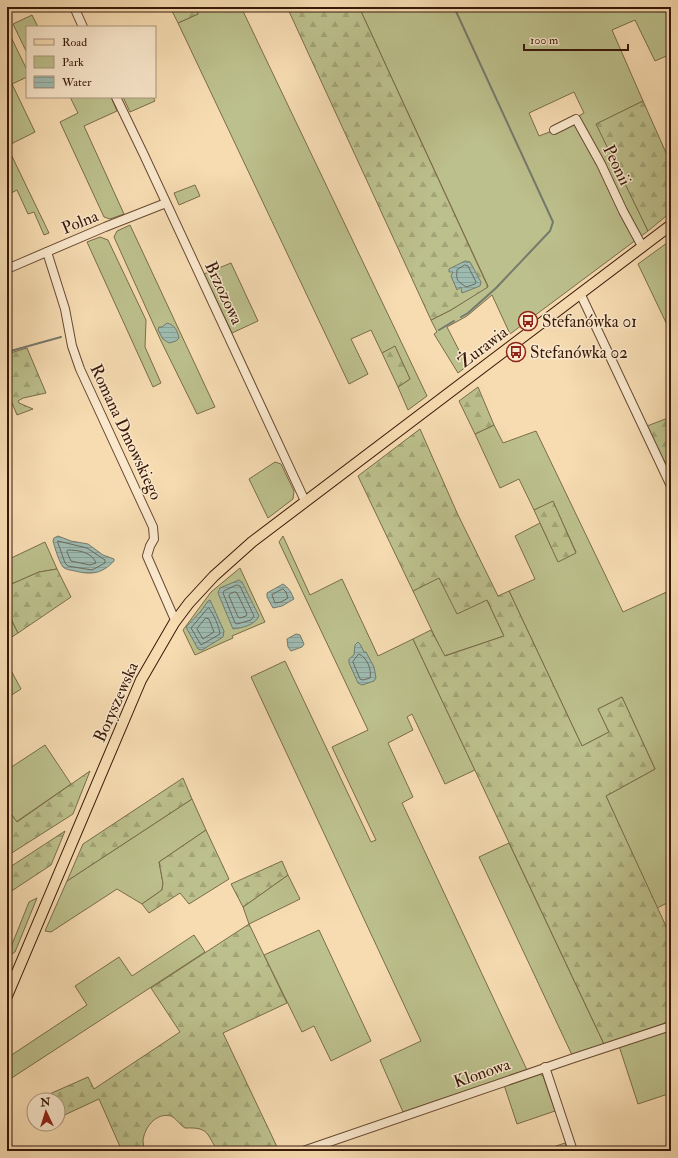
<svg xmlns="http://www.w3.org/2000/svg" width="678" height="1158" font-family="'IM FELL Double Pica',serif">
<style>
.green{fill:#bcc08c;stroke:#7a6c4a;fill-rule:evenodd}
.forest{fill:url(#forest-firs);stroke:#7a6c4a}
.water{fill:url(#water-rules);stroke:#757a6d}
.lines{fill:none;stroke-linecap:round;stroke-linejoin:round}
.shore{stroke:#6b6a5c;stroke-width:1}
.stream{stroke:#757a6d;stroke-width:2}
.minor-casing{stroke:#684932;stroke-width:10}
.major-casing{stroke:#381808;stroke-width:12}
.minor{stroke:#fae8cd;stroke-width:8}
.major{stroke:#f7dcb2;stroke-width:10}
.labels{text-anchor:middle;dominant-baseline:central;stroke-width:3;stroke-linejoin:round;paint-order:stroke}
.street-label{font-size:17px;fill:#381808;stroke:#fae8cd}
.poi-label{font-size:17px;fill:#381808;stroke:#fae8cd;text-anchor:start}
</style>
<defs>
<pattern id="forest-firs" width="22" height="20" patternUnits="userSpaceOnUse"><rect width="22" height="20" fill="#bcc08c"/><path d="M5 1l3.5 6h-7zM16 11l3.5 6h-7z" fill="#a2a477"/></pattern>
<pattern id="water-rules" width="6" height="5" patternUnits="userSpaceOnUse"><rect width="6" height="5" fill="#9ebbb1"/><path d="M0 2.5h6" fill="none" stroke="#89a097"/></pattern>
</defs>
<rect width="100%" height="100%" fill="#f7dcb2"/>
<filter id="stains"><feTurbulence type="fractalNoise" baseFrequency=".005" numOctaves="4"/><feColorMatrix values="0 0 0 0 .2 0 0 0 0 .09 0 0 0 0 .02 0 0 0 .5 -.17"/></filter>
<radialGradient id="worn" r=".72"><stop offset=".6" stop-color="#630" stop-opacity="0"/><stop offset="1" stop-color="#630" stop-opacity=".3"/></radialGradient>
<g class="green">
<path d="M195 7H241L427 396 408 410 398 387 410 379 395 347 382 353 371 330 351 339 368 374 349 384 178 23 198 14Z"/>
<path d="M359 7H671V54L655 61 635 20 612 30 643 101 597 124 648 231 510 334 492 295 467 316 447 327 467 366 458 373 434 334 437 332 431 320 451 310 488 286ZM574 92 584 113 552 131 539 136 529 113Z"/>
<path d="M32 15 38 27H27V53L13 24Z"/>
<path d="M7 29 27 70V77L12 84 35 132 7 146 49 233 44 235 34 212 28 214 17 190 7 195Z"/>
<path d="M70 97H111L117 111 84 126 124 214 110 219 104 217 60 122 78 113Z"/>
<path d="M123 97H153L155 101 130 112Z"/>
<path d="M195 185 200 196 179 205 174 193Z"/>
<path d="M130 225 215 407 197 414 161 341 114 237 117 231Z"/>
<path d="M100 237 108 240 146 320 145 347 161 383 153 387 87 242Z"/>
<path d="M671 240V333L638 264Z"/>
<path d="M231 263 258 321 232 333 204 274Z"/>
<path d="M494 425 503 443 536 431 623 612 671 590V901L657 908 606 796 655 769 622 697 598 709 609 732 582 746 509 591 535 579 515 536 540 523 558 561 576 552 553 502 534 510 519 479 500 488 475 434Z"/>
<path d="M275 462 281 464 294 491 293 499 268 518 249 479Z"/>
<path d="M283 536 310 595 342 579 378 656 413 639 475 770 445 784 412 714 407 717 413 730 388 743 413 797 402 803 527 1070 403 1112 380 1060 421 1041 251 677 285 661 371 842 376 840 332 747 368 730 279 542Z"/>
<path d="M45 542 57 569 39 572 7 586V560Z"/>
<path d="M240 568 265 622 232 636 233 638 195 655 183 630 211 592Z"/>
<path d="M439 577 487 600 504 636 444 656 413 591Z"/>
<path d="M7 611 18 633 7 640Z"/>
<path d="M7 663 21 689 7 698Z"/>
<path d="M45 745 71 784 16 822 7 808V770Z"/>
<path d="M192 799 206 830 159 862 163 883 162 890 142 904 117 889 51 932 45 931 67 881Z"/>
<path d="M509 843 604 1044 572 1055 479 857Z"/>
<path d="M288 875 300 899 249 924 243 907Z"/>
<path d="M37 898 15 952 7 957 29 902Z"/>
<path d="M319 930 371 1041 331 1061 314 1026 302 1032 264 955Z"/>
<path d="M194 935 205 952 7 1081V1058L87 1005 75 986 119 957 132 976Z"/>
<path d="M671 1029V1093L638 1104 619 1046Z"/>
<path d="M540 1074 543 1076 555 1111 517 1124 504 1085Z"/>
<path d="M565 1143 568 1151H541Z"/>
</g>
<g class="forest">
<path d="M170 7H195L198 14 178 23Z"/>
<path d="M287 7H359L488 287 451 310 431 320Z"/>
<path d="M643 101 671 164V212L648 231 596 124Z"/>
<path d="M395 346 410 379 398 387 382 353Z"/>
<path d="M27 348 46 393 23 398 18 401 19 403 33 409 17 415 7 391V354Z"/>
<path d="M478 387 494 425 475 434 459 401Z"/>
<path d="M668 418 671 425V475L647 426Z"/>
<path d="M420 429 458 515 498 596 509 591 582 746 609 732 598 709 622 697 655 769 606 796 671 937V1021L604 1044 413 639 431 630 445 656 504 636 487 600 457 614 439 578 413 591 358 476Z"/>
<path d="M553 501 576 553 558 562 534 510Z"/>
<path d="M57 569 71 597 18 633 7 611V586L39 572Z"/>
<path d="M90 771 73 814 7 856V808L17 822Z"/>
<path d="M183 778 192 799 67 881 83 844Z"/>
<path d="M206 830 229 879 189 904 180 893 149 913 142 904 162 890 163 883 159 862Z"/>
<path d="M65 831 51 865 7 894V869Z"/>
<path d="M282 861 288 875 243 907 231 884Z"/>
<path d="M249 924 287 1003 223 1033 279 1151H218C206 1134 210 1127 185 1128 180 1125 176 1118 171 1116 156 1112 144 1128 143 1141 143 1144 144 1148 144 1151H122L99 1099 58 1118V1100H36L88 1077 94 1089 180 1032 151 988Z"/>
</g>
<g class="water">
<path d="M465 261 470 262 481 282 480 286 462 293 461 287 457 290 451 276 453 272H449V269Z"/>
<path d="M167 323C175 325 177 330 179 338L176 341 169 343 163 339 158 330 159 327H162Z"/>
<path d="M58 536 71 541 88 544 103 555 114 559V561C102 574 91 575 75 571 71 570 66 570 63 567 59 562 55 548 53 541L54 538Z"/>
<path d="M239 580 242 582 259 616C255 625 242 628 233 629L218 593 220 588Z"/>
<path d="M283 584C289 588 291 592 294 599L282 606 273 608 267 597V593Z"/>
<path d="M210 600 224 631 223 637 202 650 198 649 186 627 201 611 208 601Z"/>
<path d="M296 634 300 635 304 644 302 647 291 651 288 647 287 639Z"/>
<path d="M358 642 360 644 364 652H366L374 667 376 678 374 681 362 685 358 683 349 663V659L354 655 355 645Z"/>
</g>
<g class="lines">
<g class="shore">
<path d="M465 265 468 266 476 282 475 284 466 287C457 280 456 282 457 270Z"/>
<path d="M58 541 87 548 105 560V563L92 570 68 566 65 563 58 543Z"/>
<path d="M68 550C78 550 92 552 96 563L90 565 71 561 67 552Z"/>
<path d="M237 585 240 586 254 616 251 620 237 624 235 623 223 593 224 591Z"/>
<path d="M283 589 286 592 288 598 281 602 275 603 272 595Z"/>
<path d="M235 592 237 593 247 614 246 616 240 618 238 617 229 596 230 594Z"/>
<path d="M209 608C214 615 219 626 220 634L201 645 191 628 207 609Z"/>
<path d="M206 618 209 619 214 632 203 639 197 629Z"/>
<path d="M359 654C367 657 372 670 370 678L363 680 360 679 353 662Z"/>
</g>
<g class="stream">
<path d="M454 7 553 222 550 231 496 288 468 313 461 317"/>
<path d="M439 330 454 321"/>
<path d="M7 352 61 337"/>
</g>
<defs>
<g id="minor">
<path d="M74 7 83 27"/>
<path d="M116 97 144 155 305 501"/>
<path d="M554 130 576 119 601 164 623 211 642 246"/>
<path d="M47 252 65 309 72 346 80 369 153 527 154 539 150 546 147 556 175 620"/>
<path d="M7 269 105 227 166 203"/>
<path d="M580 293 671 486"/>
<path d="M545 1067 573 1151"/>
<path d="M303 1151 571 1059 671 1026"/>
</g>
<path id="major" d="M7 996 141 680 174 623 189 603 214 576 252 542 671 225"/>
</defs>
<use href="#minor" class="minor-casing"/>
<use href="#major" class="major-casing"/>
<use href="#minor" class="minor"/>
<use href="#major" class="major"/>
</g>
<defs>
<symbol id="bus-ring" viewBox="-11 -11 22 22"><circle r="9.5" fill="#fae8cd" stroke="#8f2418" stroke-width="1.5"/><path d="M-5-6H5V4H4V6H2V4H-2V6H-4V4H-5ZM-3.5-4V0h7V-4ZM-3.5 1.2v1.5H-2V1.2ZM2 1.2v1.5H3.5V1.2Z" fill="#8f2418"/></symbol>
</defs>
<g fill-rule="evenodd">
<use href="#bus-ring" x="517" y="310" width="22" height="22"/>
<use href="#bus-ring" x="505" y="341" width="22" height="22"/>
</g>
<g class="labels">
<g class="street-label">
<text transform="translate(617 165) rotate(64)">Peonii</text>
<text transform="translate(80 222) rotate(-22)">Polna</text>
<text transform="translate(224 293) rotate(65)">Brzozowa</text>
<text transform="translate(483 347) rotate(-37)">Żurawia</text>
<text transform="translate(126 432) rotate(65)">Romana Dmowskiego</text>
<text transform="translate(116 702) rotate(-66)">Boryszewska</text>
<text transform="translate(482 1073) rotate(-19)">Klonowa</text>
</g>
<g class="poi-label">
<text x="542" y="321">Stefanówka 01</text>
<text x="530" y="352">Stefanówka 02</text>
</g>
</g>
<rect width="678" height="1158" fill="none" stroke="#f7dcb2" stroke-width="24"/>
<rect x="8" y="8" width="662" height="1142" fill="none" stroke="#381808" stroke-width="2"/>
<rect x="12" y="12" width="654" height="1134" fill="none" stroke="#381808"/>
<rect x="26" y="26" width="130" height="72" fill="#fae8cd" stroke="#ac957e"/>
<rect x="34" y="39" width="20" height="6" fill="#f7dcb2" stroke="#ac957e"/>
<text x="62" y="46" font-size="12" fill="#381808">Road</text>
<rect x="34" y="56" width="20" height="12" fill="#bcc08c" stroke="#ac957e"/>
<text x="62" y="66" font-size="12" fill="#381808">Park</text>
<rect x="34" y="76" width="20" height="12" fill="url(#water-rules)" stroke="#ac957e"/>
<text x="62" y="86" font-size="12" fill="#381808">Water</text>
<g transform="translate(46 1112) rotate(356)"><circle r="19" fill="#fae8cd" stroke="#ac957e"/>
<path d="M0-3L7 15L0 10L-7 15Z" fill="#8f2418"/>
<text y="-6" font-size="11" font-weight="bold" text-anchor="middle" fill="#381808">N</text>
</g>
<path d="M524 44v6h104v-6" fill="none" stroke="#381808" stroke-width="2"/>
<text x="530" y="44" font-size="12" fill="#381808" stroke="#fae8cd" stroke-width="3" paint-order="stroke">100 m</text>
<rect width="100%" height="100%" filter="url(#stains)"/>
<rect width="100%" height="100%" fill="url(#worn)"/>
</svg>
